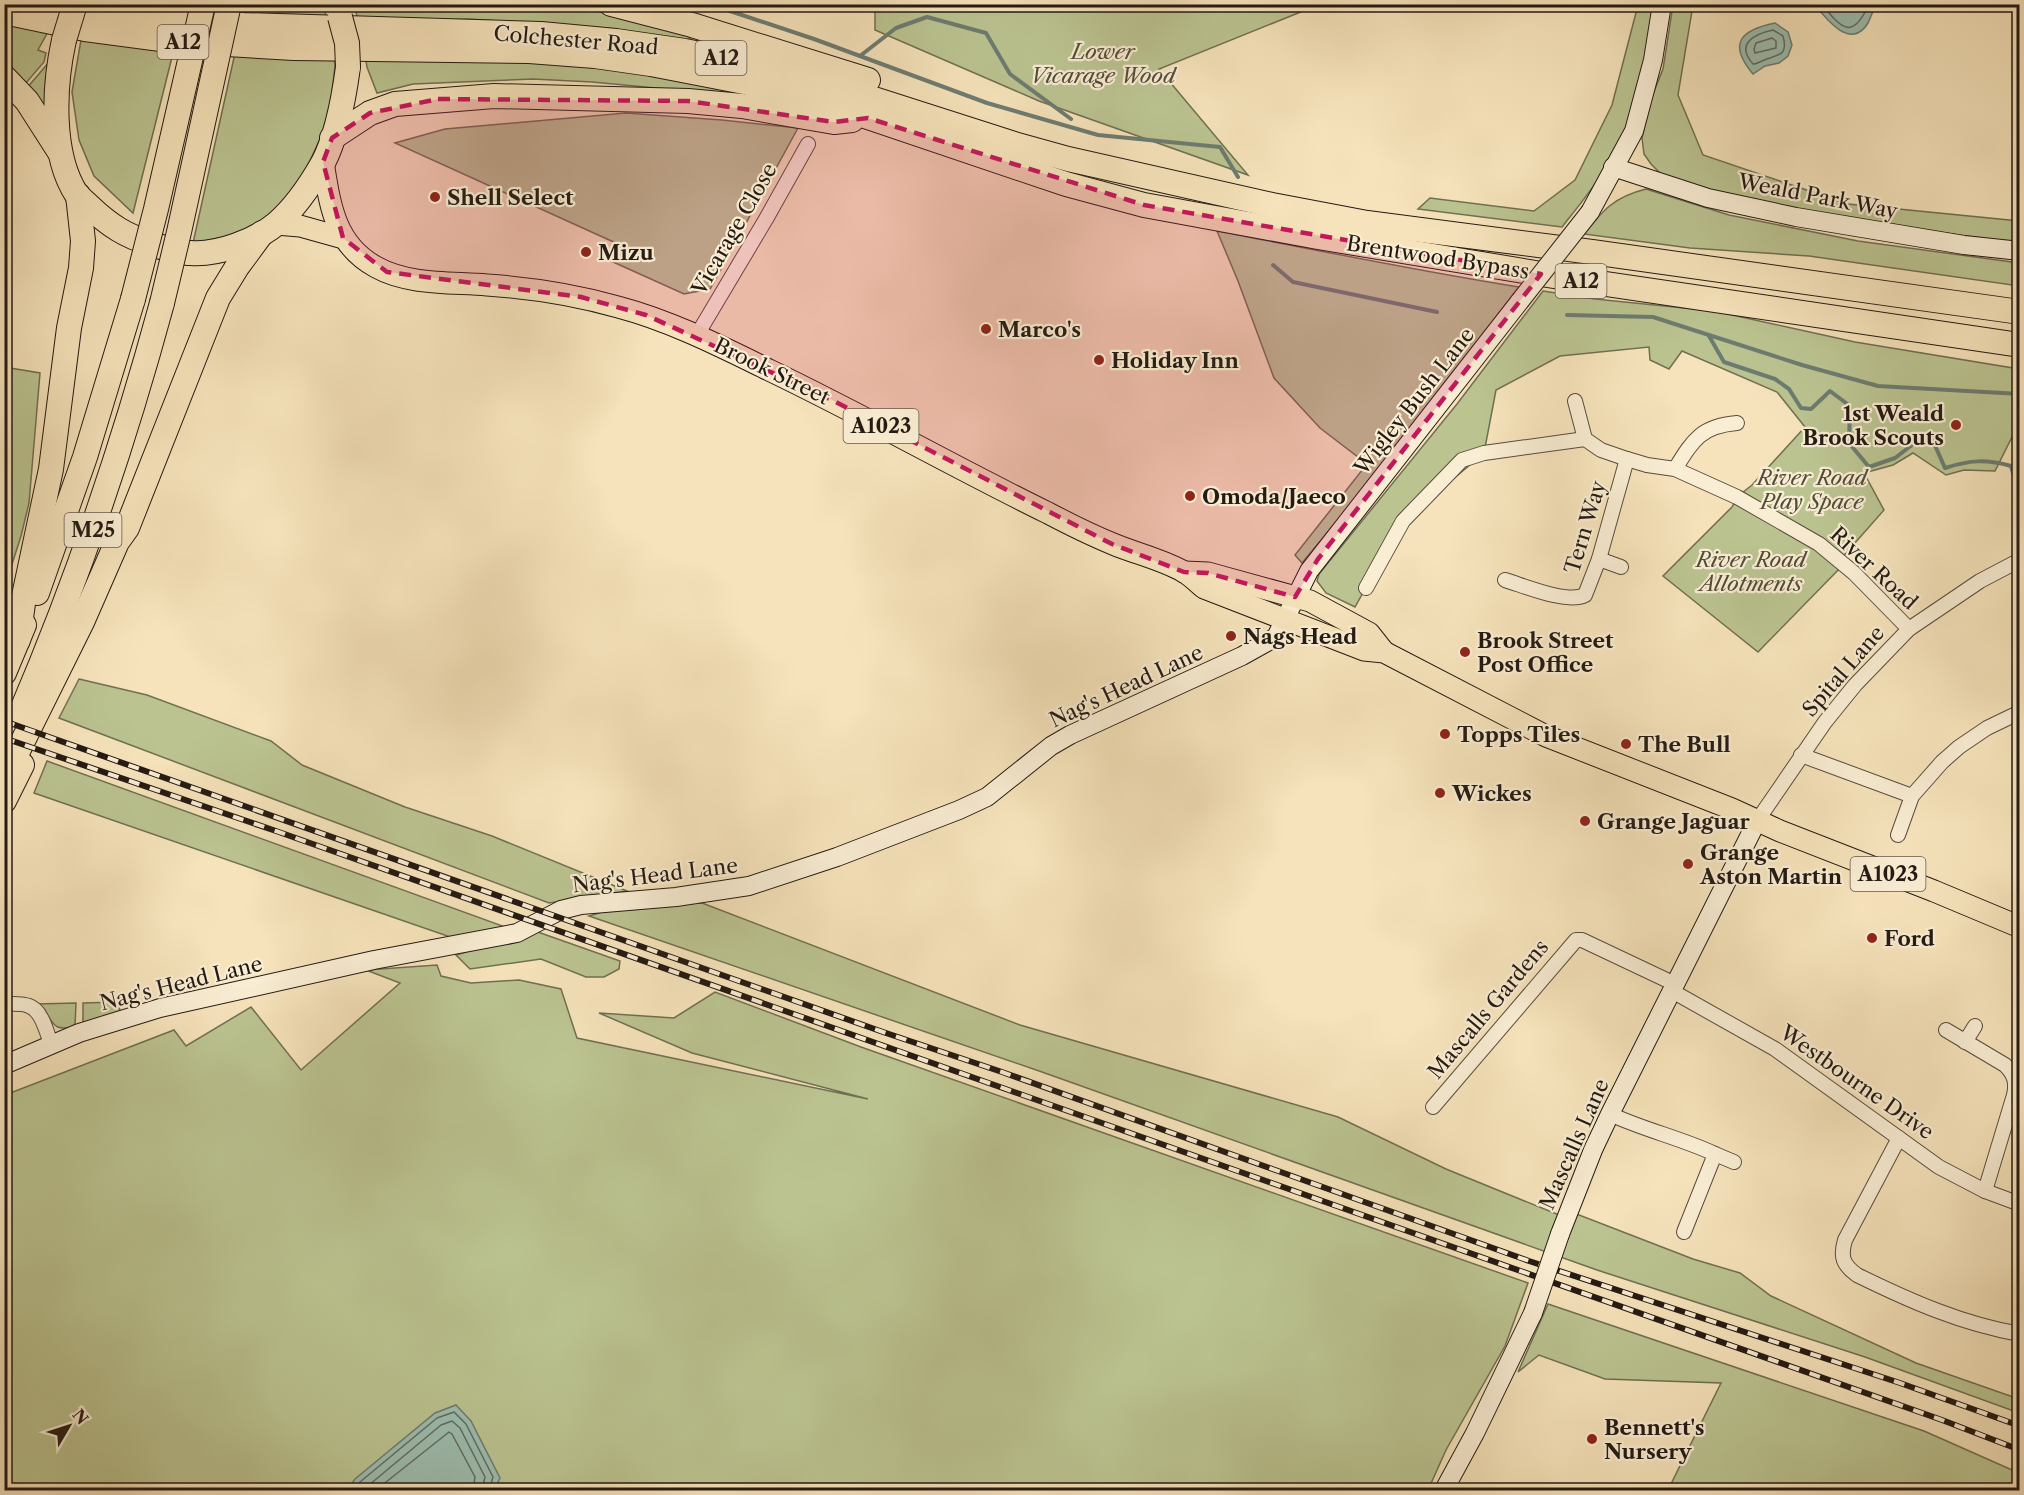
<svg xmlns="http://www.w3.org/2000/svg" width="2024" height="1495" font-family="'Libre Caslon Text',serif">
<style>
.green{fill:#bbc491;stroke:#706f52;stroke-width:1.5}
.water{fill:#9dbeb0;stroke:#6d7c71;stroke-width:1.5}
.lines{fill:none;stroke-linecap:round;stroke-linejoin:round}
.shore{stroke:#606c62;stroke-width:1.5}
.stream{stroke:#6d7c71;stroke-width:4}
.street-casing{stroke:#584c3d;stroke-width:16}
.secondary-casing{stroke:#241a13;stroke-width:20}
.primary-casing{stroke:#241a13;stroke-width:23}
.highway-casing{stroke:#241a13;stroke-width:26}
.street{stroke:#f9edd3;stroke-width:14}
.secondary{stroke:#f9edd3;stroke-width:18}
.primary{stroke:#f6e3bb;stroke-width:21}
.highway{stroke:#f6e3bb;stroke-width:24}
.rail-casing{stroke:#241a13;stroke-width:6}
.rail{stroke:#f9edd3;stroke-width:4;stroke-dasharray:11;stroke-linecap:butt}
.secondary-bridge-casing{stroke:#241a13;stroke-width:20;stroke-linecap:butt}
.highway-bridge-casing{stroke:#241a13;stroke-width:26;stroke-linecap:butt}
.secondary-bridge{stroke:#f9edd3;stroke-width:18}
.highway-bridge{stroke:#f6e3bb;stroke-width:24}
.marked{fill:#c2185b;fill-opacity:0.2;stroke:#c2185b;stroke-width:4.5;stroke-dasharray:12 8;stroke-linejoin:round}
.poi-dot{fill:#8f2418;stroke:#f9edd3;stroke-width:2}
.labels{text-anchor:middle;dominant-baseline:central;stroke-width:4.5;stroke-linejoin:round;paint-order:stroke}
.shield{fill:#f9edd3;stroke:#64594d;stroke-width:1.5}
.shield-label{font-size:20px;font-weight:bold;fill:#241a13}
.street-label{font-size:21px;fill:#241a13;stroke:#f9edd3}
.park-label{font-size:21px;font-style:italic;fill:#514d39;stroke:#f9edd3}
.poi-label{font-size:21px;font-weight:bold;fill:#241a13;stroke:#f9edd3;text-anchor:start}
</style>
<rect width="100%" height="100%" fill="#f6e3bb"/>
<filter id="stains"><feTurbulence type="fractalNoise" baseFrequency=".00333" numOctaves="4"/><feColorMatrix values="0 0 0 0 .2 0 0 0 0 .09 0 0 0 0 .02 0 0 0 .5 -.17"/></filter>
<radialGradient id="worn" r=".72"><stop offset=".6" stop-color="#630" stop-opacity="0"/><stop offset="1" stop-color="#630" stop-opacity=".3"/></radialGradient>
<g class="green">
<path d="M247 5H323L327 19 246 14Z"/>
<path d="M353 5H571L691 33 689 42 615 29 468 19 360 23Z"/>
<path d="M875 5V4L1318 5 1159 69 1248 175 1039 101 875 30Z"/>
<path d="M1638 5H1656C1647 48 1641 94 1623 135 1609 169 1584 199 1562 227L1418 209 1430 198 1534 211 1575 180 1612 105Z"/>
<path d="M1673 5H1693L1678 95 1703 155 1848 204 2019 221V244L1751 204 1665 178 1651 164 1644 154 1642 138 1651 99 1663 69Z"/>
<path d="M4 19 50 28 38 50 46 53 44 62 26 83 5 62Z"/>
<path d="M82 34 174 49 133 213 94 176 79 140 72 92Z"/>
<path d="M235 53 334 57 335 66 329 120 297 188 268 218 235 235 193 243Z"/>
<path d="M365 54 573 61 744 93 741 96 592 82 533 79 413 84 377 93 367 67Z"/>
<path d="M50 61 47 115 26 89Z"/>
<path d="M626 113 722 120 798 128 710 289 684 294 611 261 618 244 395 143 445 129Z"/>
<path d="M1646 189 1729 215 1858 241 2019 263V286L1809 256 1690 248 1584 234C1603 210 1614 197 1646 189Z"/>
<path d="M1217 231C1317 250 1418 271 1519 287L1391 456 1302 563 1295 555 1367 464 1320 428 1274 378 1238 281Z"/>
<path d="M1543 291 1595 299 1714 311 1855 342 2019 369V423L1995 471 1964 470 1946 475 1913 453 1893 465 1864 473 1884 510 1840 560 1844 564 1758 652 1663 576 1732 507 1737 497 1752 485 1805 427 1777 392 1682 351 1669 369 1650 360 1649 347 1560 356 1496 390 1484 453 1403 521 1355 607 1326 593 1317 581 1319 574 1457 404Z"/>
<path d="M4 367 40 373 29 503 21 536 5 586Z"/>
<path d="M79 679 147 695 271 741 302 765 405 807 492 836 627 891 549 903 59 718Z"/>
<path d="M47 761 516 931 456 939 34 793Z"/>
<path d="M702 903 1020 1025 1338 1117 1446 1169 1559 1215 1574 1213 1693 1259 1740 1273 1771 1296 1916 1363 2019 1399V1413L1865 1357 1597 1270 1042 1072 589 916 622 906Z"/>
<path d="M535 931 620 961 619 969 604 977H586L541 959 470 969 456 955Z"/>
<path d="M437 965 441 976 471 983 519 980 561 989 577 1038 868 1099 692 1053 599 1013 674 1018 715 992 861 1047 1528 1283 1505 1346 1446 1450 1428 1490H5V1095L174 1030 186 1046 251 1007 301 1070 400 983 366 970Z"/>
<path d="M118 1002 120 1011 83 1023V1003Z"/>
<path d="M76 1003 75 1026C47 1034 55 1016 37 1004Z"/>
<path d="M1548 1304 1924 1431 2019 1473V1490H1668L1721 1383 1605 1379 1539 1355 1518 1372Z"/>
</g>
<g class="water">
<path d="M1815 5H1876C1873 10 1871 17 1868 23 1851 51 1826 19 1815 5Z"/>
<path d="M1775 23 1788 32 1792 45 1788 56 1779 63 1765 66 1753 74C1727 43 1741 30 1775 23Z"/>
<path d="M456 1405 471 1421 500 1478 494 1490H347L355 1479 435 1413Z"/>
</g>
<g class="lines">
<g class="shore">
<path d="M1822 4C1842 30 1853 40 1869 4"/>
<path d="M1773 30 1783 36C1789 58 1776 54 1762 61 1759 62 1757 64 1753 64 1735 44 1754 34 1773 30Z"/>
<path d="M1772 38 1776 41V48L1755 53 1754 49 1756 43Z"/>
<path d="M354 1490 360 1482 437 1418 454 1412 466 1424 493 1477 489 1490"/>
<path d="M363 1490 441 1425 452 1421 460 1428 485 1477 482 1490"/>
<path d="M376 1490 449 1432 452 1434 475 1477 473 1490"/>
</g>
<g class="stream">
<path d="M709 4 814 39 987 103 1098 135 1220 147 1238 177"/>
<path d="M860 56 896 28 927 17 986 33 1010 74 1071 119"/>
<path d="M1273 265 1293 282 1437 312"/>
<path d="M1567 315 1653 317 1802 365 1878 386 2020 394"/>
<path d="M1709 336 1724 362 1775 379 1789 389 1801 408 1811 409 1830 391 1850 406 1849 443 1869 467 1895 458 1929 432 1945 468C1970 460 1986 459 2011 466L2020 497"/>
</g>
<defs>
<g id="street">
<path d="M697 335 766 219 808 144"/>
<path d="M1575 401 1585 439 1601 450 1627 459 1647 465 1675 469 1737 497 1819 544 1854 573 1909 629"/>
<path d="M1675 469C1693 440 1701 426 1737 423"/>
<path d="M1599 559 1621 567"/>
<path d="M1505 580C1525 586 1567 604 1585 595L1599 559 1627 459"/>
<path d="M1366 588 1403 521 1462 460 1484 453 1585 439"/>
<path d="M1801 755 1912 796"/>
<path d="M1757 821 1825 722 1855 685 1909 629 1980 581 2020 560"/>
<path d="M1898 835 1912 796 1942 762 1959 747 1987 728 2014 715"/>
<path d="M1672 991 1775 1049 1939 1167 1985 1191 2020 1204"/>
<path d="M4 1004C12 1004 23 1003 29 1006 42 1010 47 1033 51 1044"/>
<path d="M1946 1030 2005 1065C2014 1074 2017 1082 2014 1095L1985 1191"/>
<path d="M1965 1042 1975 1026"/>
<path d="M1433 1107 1576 940H1582L1675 984"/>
<path d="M1610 1114C1644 1130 1681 1138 1715 1154L1684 1232"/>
<path d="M1899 1138 1845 1240C1840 1257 1843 1265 1857 1275 1910 1301 1962 1324 2020 1334"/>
<path d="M1715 1154 1734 1162"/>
</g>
<g id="secondary">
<path d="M1613 167 1708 198 1796 217 1964 245 2020 251"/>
<path d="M1590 212 1634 131 1653 60 1662 4"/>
<path d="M4 1065 79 1033 160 1008 374 960 517 933 561 910 581 905 676 897 749 886 837 857 959 810 987 797 1051 746 1070 735 1242 656 1276 637 1309 571 1520 301"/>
<path d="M1560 1234 1593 1150 1610 1114 1757 821"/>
<path d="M1444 1490 1475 1433 1533 1313"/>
</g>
<g id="primary">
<path d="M323 162C330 204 334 244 376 267 408 285 451 282 487 285 531 288 576 295 618 307 671 321 720 346 769 370 863 415 954 467 1048 513 1069 524 1091 535 1113 544 1134 553 1164 560 1184 572 1191 576 1198 583 1204 588L1364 650 1384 652 1546 736 1732 809 1780 831 1934 891 2020 927"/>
<path d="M276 224 300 226 343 238"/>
<path d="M1184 572 1208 573 1310 601 1369 633 1384 652"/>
</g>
<g id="highway">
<path d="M70 4 138 16 243 25 541 34 616 41 685 51 760 66 836 87 1014 144 1068 159 1272 205 1367 223 1592 252 2020 312"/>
<path d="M611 4 692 25 868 80"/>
<path d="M4 12 85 29 176 41 294 48 529 51 595 56 651 64 744 82 838 107 1066 184 1144 205 1318 237 1572 279 2020 345"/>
<path d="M64 40C54 85 50 154 77 195 81 199 86 203 90 207 110 226 126 236 152 244 164 248 178 253 191 253 218 255 255 241 276 224 294 209 311 184 323 163 337 136 344 97 348 67"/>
<path d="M4 77 27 101 59 151"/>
<path d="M332 138 370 113 395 104 494 96 688 101 742 106 834 122 852 120"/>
<path d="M37 593 85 457 133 299"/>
<path d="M18 640 24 596 51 469 69 328 81 268 83 241 78 195"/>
<path d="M4 673 24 625"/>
<path d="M21 712C78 579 124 443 162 303"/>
<path d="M4 779 82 622 117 542 127 528 218 298 237 267 262 233"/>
<path d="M4 801 22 765"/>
</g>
</defs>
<use href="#street" class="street-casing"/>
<use href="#secondary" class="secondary-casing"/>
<use href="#primary" class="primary-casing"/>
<use href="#highway" class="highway-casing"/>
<use href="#street" class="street"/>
<use href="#secondary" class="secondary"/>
<use href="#primary" class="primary"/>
<use href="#highway" class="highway"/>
<defs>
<g id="rail">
<path d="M4 721 883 1032 1002 1072 1529 1261 1900 1383 2020 1426"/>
<path d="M4 738 276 831 1942 1420 2020 1450"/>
</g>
</defs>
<use href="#rail" class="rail-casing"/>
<use href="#rail" class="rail"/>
<defs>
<g id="secondary-bridge">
<path d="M1520 301 1590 212"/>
<path d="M1533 1313 1560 1234"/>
</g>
<g id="highway-bridge">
<path d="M340 17 347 43 348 67"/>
<path d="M64 40 75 4"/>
<path d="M133 299 156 209 203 4"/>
<path d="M162 303 179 232 229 4"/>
</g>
</defs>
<use href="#secondary-bridge" class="secondary-bridge-casing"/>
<use href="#highway-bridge" class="highway-bridge-casing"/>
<use href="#secondary-bridge" class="secondary-bridge"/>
<use href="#highway-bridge" class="highway-bridge"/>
</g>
<path class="marked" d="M438 99 688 101 834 122 868 118 1144 205 1541 274 1318 559 1295 597 1208 573 1184 572 1112 544 832 400 646 315 581 297 387 272 343 238 323 162 332 138 370 113Z"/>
<g class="poi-dot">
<circle cx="435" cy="197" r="6"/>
<circle cx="586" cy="252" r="6"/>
<circle cx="986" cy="329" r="6"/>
<circle cx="1099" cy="360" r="6"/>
<circle cx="1956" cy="425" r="6"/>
<circle cx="1190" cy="496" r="6"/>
<circle cx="1231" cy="636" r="6"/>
<circle cx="1465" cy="652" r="6"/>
<circle cx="1445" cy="734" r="6"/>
<circle cx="1626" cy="744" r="6"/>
<circle cx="1440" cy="793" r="6"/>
<circle cx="1585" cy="821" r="6"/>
<circle cx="1688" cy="864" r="6"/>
<circle cx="1872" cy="938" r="6"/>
<circle cx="1592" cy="1439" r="6"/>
</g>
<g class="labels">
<g class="shield">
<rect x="157.5" y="25" width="51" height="34" rx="4.5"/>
<rect x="695.5" y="41" width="51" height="34" rx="4.5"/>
<rect x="1555.5" y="264" width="51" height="34" rx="4.5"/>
<rect x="843.5" y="409" width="75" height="34" rx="4.5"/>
<rect x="64.5" y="513" width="57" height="34" rx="4.5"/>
<rect x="1850.5" y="857" width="75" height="34" rx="4.5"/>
</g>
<g class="shield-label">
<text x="183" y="42">A12</text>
<text x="721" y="58">A12</text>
<text x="1581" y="281">A12</text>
<text x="881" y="426">A1023</text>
<text x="93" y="530">M25</text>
<text x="1888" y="874">A1023</text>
</g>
<g class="street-label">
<text transform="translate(576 40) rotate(5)">Colchester Road</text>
<text transform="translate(1818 196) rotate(11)">Weald Park Way</text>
<text transform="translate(734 229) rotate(-60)">Vicarage Close</text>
<text transform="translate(1438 257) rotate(9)">Brentwood Bypass</text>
<text transform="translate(772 371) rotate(26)">Brook Street</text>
<text transform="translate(1414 401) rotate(-52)">Wigley Bush Lane</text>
<text transform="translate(1585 527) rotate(-73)">Tern Way</text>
<text transform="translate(1874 568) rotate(43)">River Road</text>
<text transform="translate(1843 671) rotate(-49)">Spital Lane</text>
<text transform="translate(1126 686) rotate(-25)">Nag's Head Lane</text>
<text transform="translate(655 875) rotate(-7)">Nag's Head Lane</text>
<text transform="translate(181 983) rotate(-14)">Nag's Head Lane</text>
<text transform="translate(1488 1009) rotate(-50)">Mascalls Gardens</text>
<text transform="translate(1857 1082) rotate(35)">Westbourne Drive</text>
<text transform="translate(1574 1144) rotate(-66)">Mascalls Lane</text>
</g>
<g class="park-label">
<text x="1103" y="51">Lower<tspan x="1103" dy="24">Vicarage Wood</tspan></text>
<text x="1812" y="477">River Road<tspan x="1812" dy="24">Play Space</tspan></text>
<text x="1751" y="559">River Road<tspan x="1751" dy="24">Allotments</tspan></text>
</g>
<g class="poi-label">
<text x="447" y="197">Shell Select</text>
<text x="598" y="252">Mizu</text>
<text x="998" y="329">Marco's</text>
<text x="1111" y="360">Holiday Inn</text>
<text x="1944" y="413" text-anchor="end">1st Weald<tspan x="1944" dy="24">Brook Scouts</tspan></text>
<text x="1202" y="496">Omoda/Jaeco</text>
<text x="1243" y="636">Nags Head</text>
<text x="1477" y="640">Brook Street<tspan x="1477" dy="24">Post Office</tspan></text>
<text x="1457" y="734">Topps Tiles</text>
<text x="1638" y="744">The Bull</text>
<text x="1452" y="793">Wickes</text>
<text x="1597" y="821">Grange Jaguar</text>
<text x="1700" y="852">Grange<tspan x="1700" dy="24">Aston Martin</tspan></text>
<text x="1884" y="938">Ford</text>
<text x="1604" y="1427">Bennett's<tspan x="1604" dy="24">Nursery</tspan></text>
</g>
</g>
<rect width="2024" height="1495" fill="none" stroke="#f6e3bb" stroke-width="24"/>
<rect x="6" y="6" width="2012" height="1483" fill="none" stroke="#241a13" stroke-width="3"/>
<rect x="12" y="12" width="2000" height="1471" fill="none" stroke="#241a13" stroke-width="1.5"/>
<g transform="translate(69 1426) rotate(51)" stroke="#f9edd3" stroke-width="4.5" paint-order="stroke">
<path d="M0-4.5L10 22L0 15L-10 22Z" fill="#241a13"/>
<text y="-9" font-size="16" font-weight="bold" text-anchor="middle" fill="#241a13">N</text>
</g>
<rect width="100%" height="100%" filter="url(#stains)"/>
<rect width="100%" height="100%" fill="url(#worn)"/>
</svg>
